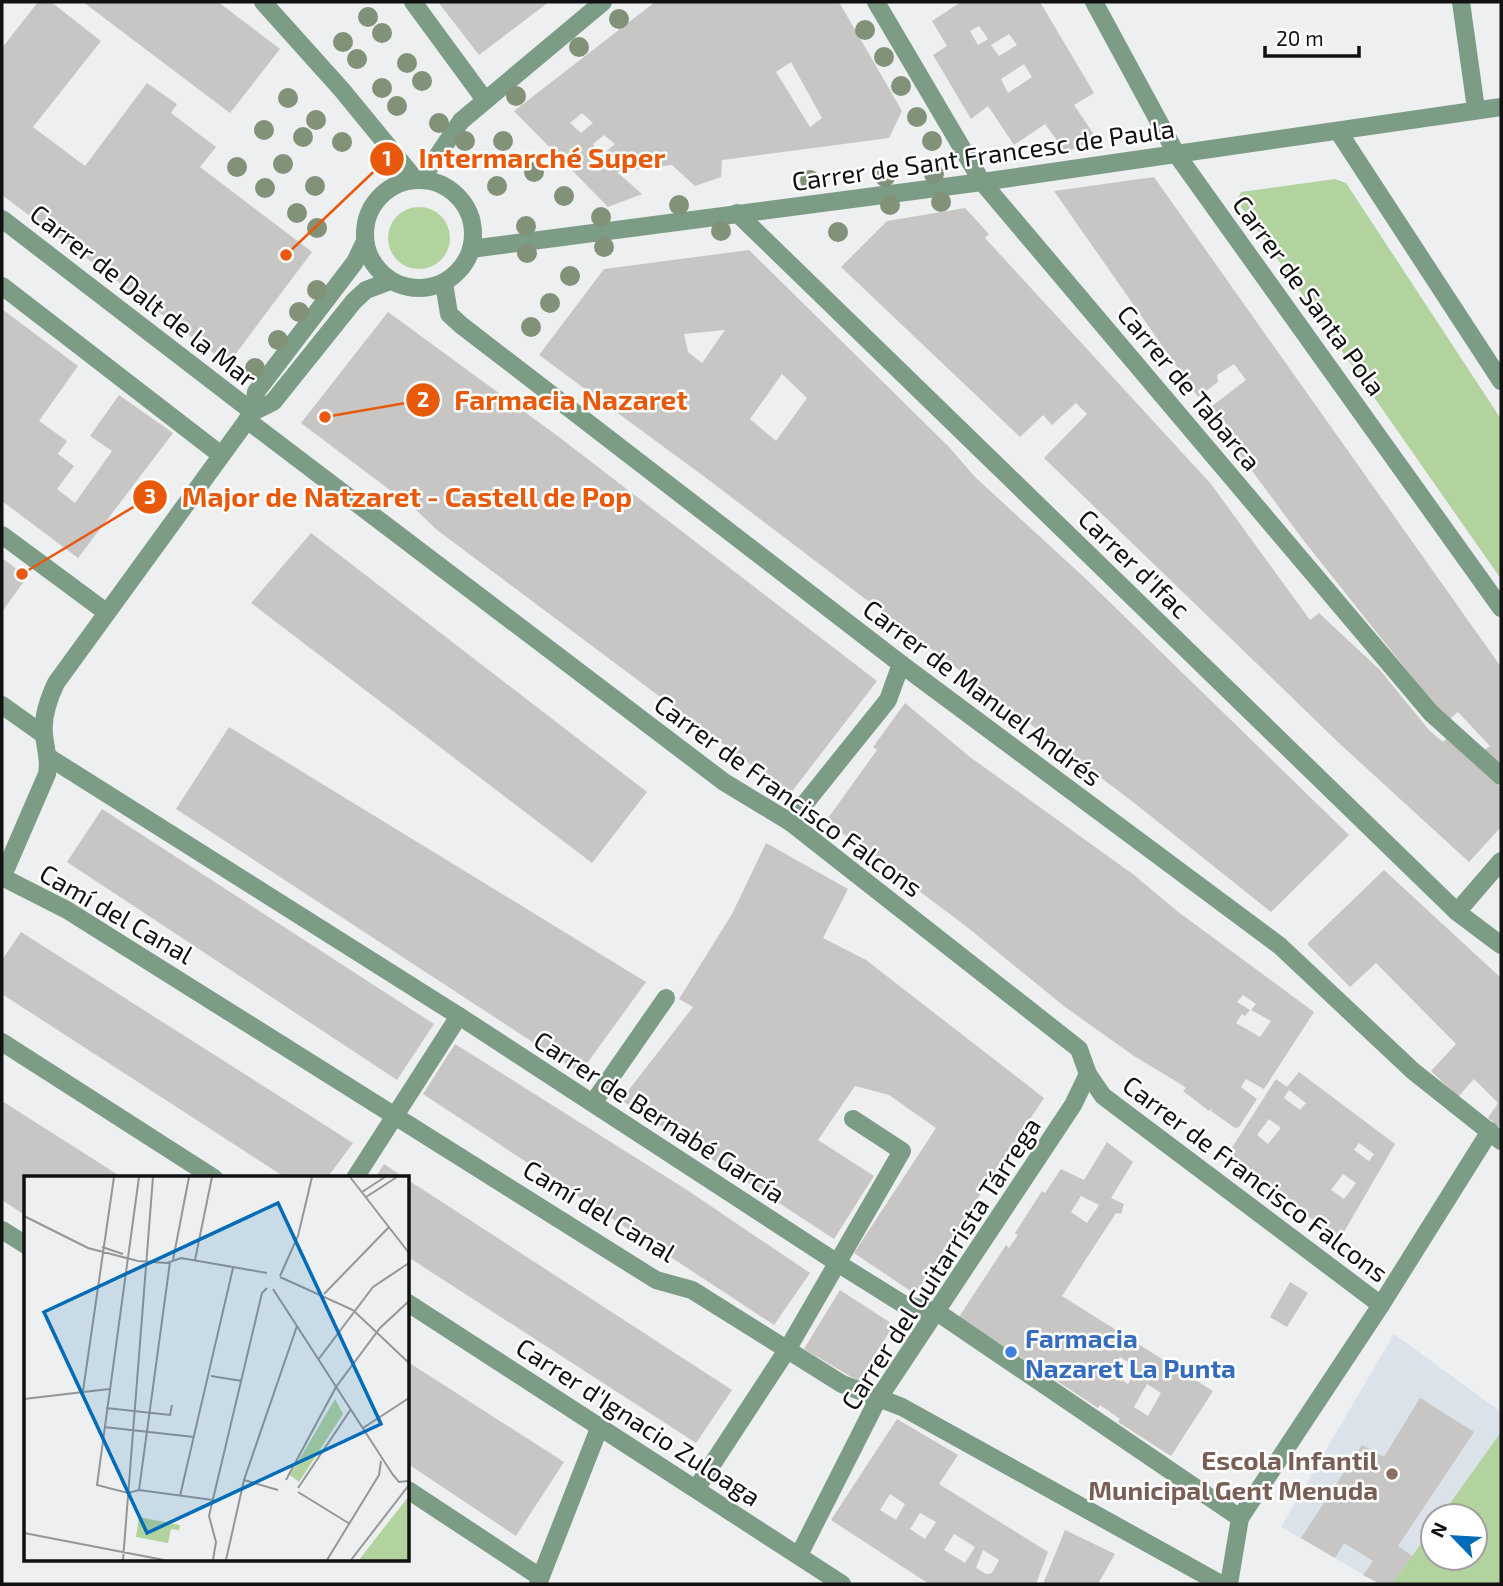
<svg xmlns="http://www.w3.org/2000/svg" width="1503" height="1586" font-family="'Exo 2',sans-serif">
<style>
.built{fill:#dbe2e9;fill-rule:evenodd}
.green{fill:#b2d29e}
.building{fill:#c8c6c5;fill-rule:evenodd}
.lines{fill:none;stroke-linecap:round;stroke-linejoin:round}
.street{stroke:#7d9c86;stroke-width:18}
.tree{fill:#829278}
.shop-dot{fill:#3f7fe0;stroke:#fff;stroke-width:2.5}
.education-dot{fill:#8d6e63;stroke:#fff;stroke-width:2.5}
.labels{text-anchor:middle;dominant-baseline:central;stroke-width:5;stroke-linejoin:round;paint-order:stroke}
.street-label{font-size:26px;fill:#111112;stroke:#fff}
.shop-label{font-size:26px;font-weight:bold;fill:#366cbe;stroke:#fff;text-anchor:start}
.education-label{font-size:26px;font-weight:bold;fill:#785e54;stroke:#fff;text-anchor:end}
.inset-road{fill:none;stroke:#959697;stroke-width:2}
.view{fill:#026cb8;fill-opacity:0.15;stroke:#026cb8;stroke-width:3.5}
.inset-edge{fill:none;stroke:#111112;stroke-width:3.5}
.leader{fill:none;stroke:#e8590c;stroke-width:2.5}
.callout-dot{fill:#e8590c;stroke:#fff;stroke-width:2.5}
.mark-label{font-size:21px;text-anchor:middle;font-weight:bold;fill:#fff}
.callout-label{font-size:28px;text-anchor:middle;font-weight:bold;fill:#e8590c;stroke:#fff;stroke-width:5;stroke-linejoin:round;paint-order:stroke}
</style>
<rect width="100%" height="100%" fill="#edeff0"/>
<path class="built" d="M1394 1334 1501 1412V1584H1380L1281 1527ZM1433 1516H1475V1558H1433Z"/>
<g class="green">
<path d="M1335 179 1346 183 1501 419V579L1237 201 1241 192Z"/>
<circle cx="419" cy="238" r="31"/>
<path d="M1501 1432V1584H1392L1433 1527V1558H1475V1516H1441Z"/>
</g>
<g class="building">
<path d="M38 2H51L101 41 33 127 85 166 147 83 177 104 171 113 216 147 200 167 312 252 228 364 2 195V48Z"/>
<path d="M83 2H218L280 49 230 113Z"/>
<path d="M438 2H549L479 55Z"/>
<path d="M655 2H839L902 111 889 138 722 160 721 177 695 186 672 165 617 172 642 194 608 207 514 111ZM791 62 822 118 810 127 776 72ZM582 113 593 123 581 133 570 123ZM604 135 615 144 601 156 593 144Z"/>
<path d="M961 2H1040L1094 93 1074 105 1095 136 1079 148 1065 151 1045 124 1014 145 988 106 971 119 933 55 947 46 932 21ZM979 26 988 39 978 45 970 31ZM1009 34 1017 45 999 56 991 45ZM1024 64 1032 77 1008 93 1001 79Z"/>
<path d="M1154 177 1501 667V771L1481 752 1490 746 1458 712 1447 721 1304 541 1207 410 1246 380 1234 364 1217 375 1218 382 1198 397 1054 191Z"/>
<path d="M965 208 989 234 985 238 1211 484 1310 620 1319 613 1380 670 1429 730 1443 742 1448 737 1501 788V827L1469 862 1340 744 1044 458 1087 414 1076 403 1052 425 1043 415 1020 437 841 267 887 221Z"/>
<path d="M749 250 949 447 975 477 1086 579 1349 835 1271 912 1133 802 706 478 539 355 604 269ZM725 330 702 363 688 352 684 334ZM782 374 807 398 776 441 750 419Z"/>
<path d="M2 309 78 366 39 421 67 441 58 454 74 466 57 489 75 503 112 451 90 436 119 395 173 433 78 558 2 501Z"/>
<path d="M388 312 555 434 877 681 790 794 437 530 415 509 301 423Z"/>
<path d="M311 533 647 792 592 863 251 603Z"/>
<path d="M2 558 27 577 2 612Z"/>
<path d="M905 703 970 757 1134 875 1177 911 1314 1012 1264 1089 1246 1079 1241 1087 1257 1099 1239 1127 1235 1128 1211 1111 1212 1108 1209 1111 1183 1091 1186 1088 1182 1085 1134 1056 1065 1007 967 927 826 821 877 750 873 747ZM1243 995 1256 1004 1251 1010 1271 1021 1260 1037 1236 1023 1242 1014 1245 1016 1250 1010 1237 1002Z"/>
<path d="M229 727 646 982 580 1073 176 809Z"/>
<path d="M102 809 434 1024 397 1080 67 862Z"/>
<path d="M766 843 848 889 823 938 866 960 1044 1098 915 1294 854 1253 936 1128 889 1095 855 1086 818 1140 874 1176 834 1239 621 1100 693 1007 679 999 732 914Z"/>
<path d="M1384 870 1501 978V1128L1488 1118 1498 1103 1474 1079 1458 1097 1431 1071 1456 1044 1376 963 1350 987 1307 944Z"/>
<path d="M21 932 353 1143 327 1178H286L2 994V960Z"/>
<path d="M455 1044 687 1190 810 1273 774 1325 423 1094Z"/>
<path d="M1299 1072 1395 1144 1341 1237 1338 1234 1336 1237 1232 1160 1235 1156 1229 1152 1276 1079 1287 1087ZM1289 1090 1306 1103 1300 1110 1284 1098ZM1269 1119 1281 1128 1268 1144 1257 1135ZM1359 1143 1374 1154 1369 1161 1354 1150ZM1343 1174 1356 1183 1344 1199 1331 1190Z"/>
<path d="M2 1101 123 1178H26V1216L2 1200Z"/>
<path d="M1107 1142 1133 1162 1111 1198 1124 1204 1121 1214 1116 1213 1062 1296 1213 1391 1171 1456 1118 1422 1120 1419 1100 1405 1098 1408 959 1317 1006 1245 1009 1248 1018 1235 1015 1233 1042 1191 1045 1193 1061 1169 1084 1180ZM1081 1196 1099 1205 1087 1223 1071 1212ZM1120 1357 1137 1368 1128 1384 1111 1372ZM1147 1384 1161 1393 1148 1416 1134 1407Z"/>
<path d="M384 1164 405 1178H375Z"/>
<path d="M408 1180 732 1390 696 1443 408 1257Z"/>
<path d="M1290 1282 1308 1293 1287 1327 1270 1317Z"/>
<path d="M840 1290 894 1325 858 1381 804 1349Z"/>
<path d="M408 1362 564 1462 516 1536 408 1464Z"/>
<path d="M1420 1398 1474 1432 1398 1546 1412 1556 1392 1584H1380L1363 1575 1373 1561 1344 1543 1335 1558 1301 1538 1362 1445 1384 1457Z"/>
<path d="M897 1419 958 1455 939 1484 1048 1552 1036 1584H929L831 1520ZM890 1494 905 1504 896 1520 880 1510ZM920 1513 936 1522 925 1539 910 1529ZM954 1534 975 1547 965 1563 944 1550ZM983 1550 999 1560 992 1573 986 1574 976 1568Z"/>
<path d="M1065 1530 1115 1554 1098 1584H1043Z"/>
</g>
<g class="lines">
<g class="street">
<path d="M263 2 342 90 415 179"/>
<path d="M413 2 485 100"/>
<path d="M876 2 982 182 1431 713 1501 776"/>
<path d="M1094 2 1177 155 1501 608"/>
<path d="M1461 2 1476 109"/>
<path d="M1338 131 1501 381"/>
<circle cx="419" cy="234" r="54"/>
<path d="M421 180 461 121 603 2"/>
<path d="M737 213 1457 912 1501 945"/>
<path d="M2 219 253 412"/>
<path d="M471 249 982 182 1501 107"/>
<path d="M444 283 449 314 461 325 901 664 1280 946 1413 1071 1501 1141"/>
<path d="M2 286 221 455"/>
<path d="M253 412 256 392 355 262 365 241"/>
<path d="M247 420 724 782 790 822 1079 1049 1088 1074 1103 1096 1381 1305"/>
<path d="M2 535 106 612"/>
<path d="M2 705 44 735"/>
<path d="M50 758 459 1016 839 1264 903 1304 937 1312 1240 1518"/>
<path d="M790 822 888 700 901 664"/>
<path d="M2 877 67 910 656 1280 692 1290 842 1384 902 1407 1221 1584"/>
<path d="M2 878 47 774C50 757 45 749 44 734 42 717 49 698 56 683L253 412 273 402 354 301 366 290 390 281"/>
<path d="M1457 912 1501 861"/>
<path d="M2 1042 214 1178"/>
<path d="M593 1103 666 998"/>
<path d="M355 1178 459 1016"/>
<path d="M2 1230 26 1245"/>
<path d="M408 1303 842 1584"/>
<path d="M696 1489 787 1350 902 1151 853 1119"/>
<path d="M408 1490 540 1577"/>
<path d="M799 1555 878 1399 1073 1105 1088 1074"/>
<path d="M538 1584 600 1426"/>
<path d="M1229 1584 1240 1518 1381 1305 1490 1131"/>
</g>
</g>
<g class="tree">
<circle cx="368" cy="17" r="10"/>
<circle cx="619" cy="19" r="10"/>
<circle cx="865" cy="30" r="10"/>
<circle cx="382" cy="33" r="10"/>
<circle cx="343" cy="42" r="10"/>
<circle cx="579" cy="47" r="10"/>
<circle cx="884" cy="57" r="10"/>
<circle cx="357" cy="59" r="10"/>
<circle cx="407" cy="63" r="10"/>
<circle cx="422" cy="81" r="10"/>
<circle cx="901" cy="86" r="10"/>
<circle cx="382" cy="88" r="10"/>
<circle cx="516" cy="96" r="10"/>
<circle cx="288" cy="98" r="10"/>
<circle cx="397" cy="106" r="10"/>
<circle cx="917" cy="117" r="10"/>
<circle cx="316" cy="120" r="10"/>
<circle cx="439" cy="123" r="10"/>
<circle cx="264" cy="130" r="10"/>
<circle cx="303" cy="137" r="10"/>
<circle cx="465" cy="141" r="10"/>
<circle cx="503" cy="141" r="10"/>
<circle cx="932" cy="141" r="10"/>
<circle cx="342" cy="142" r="10"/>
<circle cx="283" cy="164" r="10"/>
<circle cx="237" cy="167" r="10"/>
<circle cx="534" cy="172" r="10"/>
<circle cx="934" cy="174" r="10"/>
<circle cx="885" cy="177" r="10"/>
<circle cx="810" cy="180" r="10"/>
<circle cx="315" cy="186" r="10"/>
<circle cx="497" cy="186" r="10"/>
<circle cx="265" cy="188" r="10"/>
<circle cx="564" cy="196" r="10"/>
<circle cx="941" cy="202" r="10"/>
<circle cx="679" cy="205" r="10"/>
<circle cx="890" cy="205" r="10"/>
<circle cx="297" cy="213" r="10"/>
<circle cx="601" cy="217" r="10"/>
<circle cx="526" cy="226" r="10"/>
<circle cx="317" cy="228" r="10"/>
<circle cx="721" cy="231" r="10"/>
<circle cx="838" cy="232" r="10"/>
<circle cx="604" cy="247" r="10"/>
<circle cx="527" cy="253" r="10"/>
<circle cx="570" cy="276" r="10"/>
<circle cx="317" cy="290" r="10"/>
<circle cx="550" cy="303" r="10"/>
<circle cx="299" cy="312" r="10"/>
<circle cx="531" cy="327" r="10"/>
<circle cx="278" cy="340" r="10"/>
<circle cx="255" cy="368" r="10"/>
</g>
<circle class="shop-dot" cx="1011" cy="1352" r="7"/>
<circle class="education-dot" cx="1392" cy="1474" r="7"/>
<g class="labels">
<g class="street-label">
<text transform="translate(983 154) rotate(-8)">Carrer de Sant Francesc de Paula</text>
<text transform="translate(144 295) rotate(38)">Carrer de Dalt de la Mar</text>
<text transform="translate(1310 295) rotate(54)">Carrer de Santa Pola</text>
<text transform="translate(1190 387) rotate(50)">Carrer de Tabarca</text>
<text transform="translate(1135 563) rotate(44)">Carrer d'Ifac</text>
<text transform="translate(983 692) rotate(37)">Carrer de Manuel Andrés</text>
<text transform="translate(789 795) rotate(36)">Carrer de Francisco Falcons</text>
<text transform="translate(117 913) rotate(30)">Camí del Canal</text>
<text transform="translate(660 1116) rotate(33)">Carrer de Bernabé García</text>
<text transform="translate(1256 1178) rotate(37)">Carrer de Francisco Falcons</text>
<text transform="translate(600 1210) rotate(31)">Camí del Canal</text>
<text transform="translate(940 1263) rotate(-57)">Carrer del Guitarrista Tárrega</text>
<text transform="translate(639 1421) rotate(33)">Carrer d'Ignacio Zuloaga</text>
</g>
<g class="shop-label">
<text x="1025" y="1337">Farmacia<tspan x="1025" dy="30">Nazaret La Punta</tspan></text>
</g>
<g class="education-label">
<text x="1378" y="1459">Escola Infantil<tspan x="1378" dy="30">Municipal Gent Menuda</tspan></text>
</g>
</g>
<g transform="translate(24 1176)">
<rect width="385" height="385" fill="#edeff0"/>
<path d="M311 223 319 238 275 306 266 299ZM385 320V384H335L359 353ZM115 341 156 349 155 354 147 353 144 367 112 361Z" fill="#b2d29e"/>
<path class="inset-road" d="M115 1 73 309 104 317 115 314 189 324M326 1 385 77M338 16 361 1M342 21 373 1M0 40 64 72 114 85 143 87 157 82 243 97M78 71 99 78M149 84 165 1M171 84 188 1M256 100 274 60 288 1M256 101 329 134 385 187M249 113 369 299 375 306 385 305M300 118 365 51M294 184 349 111 385 87M187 200 218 205M59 215 90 1M0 223 85 213M82 232 146 239 148 229M80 251 170 261M339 252 385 222M220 304 254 314M262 304 312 211 356 152 385 125M274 312 327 233M115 314 146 86M274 316 326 348M156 320 209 92M0 357 140 384M99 384 129 1M189 384 192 366 185 340 238 117 243 112M202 384 220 304 273 150M303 384 355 299 357 285M327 384 385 309"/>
<path class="view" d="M254 27 357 248 123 357 20 136Z"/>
<rect width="385" height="385" class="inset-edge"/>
</g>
<path class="leader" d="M286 255L387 159M325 417L423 400M22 574L150 497"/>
<g class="callout-dot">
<circle cx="286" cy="255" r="7"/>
<circle cx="325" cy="417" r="7"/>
<circle cx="22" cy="574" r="7"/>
<circle cx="387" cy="159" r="18"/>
<circle cx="423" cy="400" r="18"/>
<circle cx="150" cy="497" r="18"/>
</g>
<g class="mark-label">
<text x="387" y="166">1</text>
<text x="423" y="407">2</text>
<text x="150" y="504">3</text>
</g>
<g class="callout-label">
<text x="542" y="168">Intermarché Super</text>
<text x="571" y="410">Farmacia Nazaret</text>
<text x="407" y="507">Major de Natzaret - Castell de Pop</text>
</g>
<rect width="1503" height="1586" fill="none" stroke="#111112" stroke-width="7"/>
<g transform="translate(1454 1537) rotate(295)"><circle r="33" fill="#ffffff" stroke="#a0a0a0" stroke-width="2"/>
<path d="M0-5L12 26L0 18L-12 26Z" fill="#026cb8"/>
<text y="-10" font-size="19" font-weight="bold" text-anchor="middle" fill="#111112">N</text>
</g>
<path d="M1265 46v10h94v-10" fill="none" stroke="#111112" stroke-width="3.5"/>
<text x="1276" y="46" font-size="21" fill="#111112" stroke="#ffffff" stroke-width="5" paint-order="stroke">20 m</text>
</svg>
